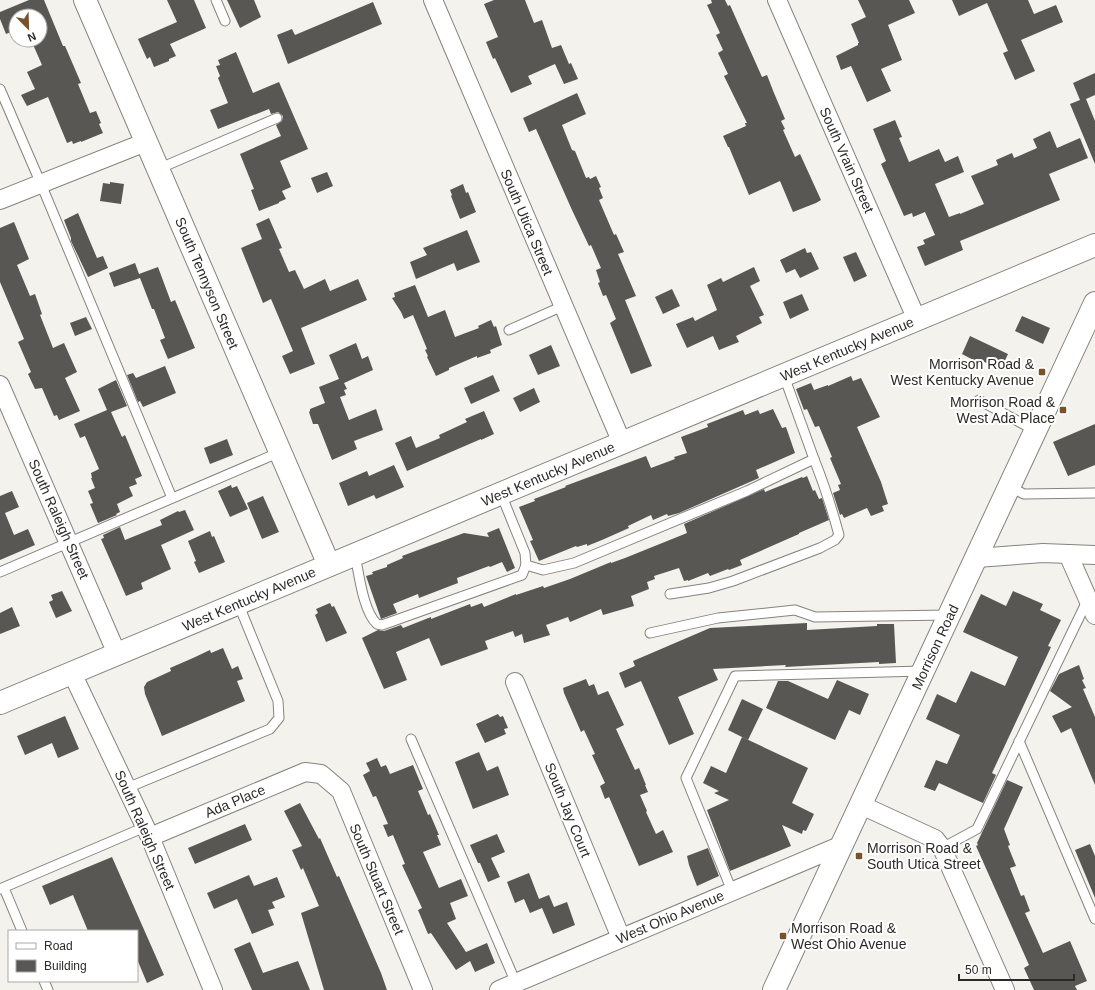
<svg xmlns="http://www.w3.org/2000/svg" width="1095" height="990" font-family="Helvetica,sans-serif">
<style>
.building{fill:#595753}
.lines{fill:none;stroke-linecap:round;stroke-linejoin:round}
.service-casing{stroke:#85837e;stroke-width:11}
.minor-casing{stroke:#85837e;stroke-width:20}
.tertiary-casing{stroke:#85837e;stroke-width:24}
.secondary-casing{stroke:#85837e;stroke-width:24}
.service{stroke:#fff;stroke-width:9}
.minor{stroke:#fff;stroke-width:18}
.tertiary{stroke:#fff;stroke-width:22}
.secondary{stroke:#fff;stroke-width:22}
.poi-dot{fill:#77522d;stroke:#fff;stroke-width:1.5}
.labels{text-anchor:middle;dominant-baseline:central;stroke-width:4;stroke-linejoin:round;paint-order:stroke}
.street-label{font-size:14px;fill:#2b2a28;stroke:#fff}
.poi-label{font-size:14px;fill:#2b2a28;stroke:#fff;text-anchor:end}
</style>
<rect width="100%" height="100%" fill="#f4f2ec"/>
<g class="building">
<path d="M29 0H44L63 46H65L81 83 78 84 90 113 96 111 101 123 99 124 103 133 81 142V141L73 144 72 141 67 143 48 97 27 106 21 95 35 89 27 72 42 65 31 40H40V16H16V30L6 34 0 19V12Z"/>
<path d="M167 0H194L206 28 170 44 176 56 169 59V61L154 67 150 57 147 59 138 39 177 22Z"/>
<path d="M227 0H254L261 17 240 28Z"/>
<path d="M494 0H525L534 23 542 20 552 48 561 45 569 64 571 63 578 79 564 84 555 64 528 76 532 84 511 93 495 58 493 59 486 42 498 37 484 4Z"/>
<path d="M711 0H725L728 6 730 5 762 77 767 75 774 93 785 119 781 121 785 129 783 130 795 157 800 154 821 200 816 203 793 212 780 181 749 195 729 147H728L723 136 746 126 745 123H747L724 76 728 74 718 53 723 50 716 35 720 33 707 5 712 3Z"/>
<path d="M858 0H909L915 13 888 25 902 60 881 69 891 91 867 102 851 66 841 70 836 56 858 45V43H859L851 24 866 17Z"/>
<path d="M952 0H1028L1034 14 1056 5 1063 22 1021 40 1035 71 1015 80 1003 53 1008 51 987 3 959 16Z"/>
<path d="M373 2 382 24 288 64 277 35 292 29 295 35Z"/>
<path d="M236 52 253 93 279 82 308 149 280 161 291 187 282 191 286 199 279 202V203L259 211 251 190 254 189 240 154 281 136 276 125 282 121 283 116 278 112 271 114 269 109 218 129 210 110 228 103 218 78 220 76 216 66 220 65 218 60Z"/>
<path d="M1095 73V95L1086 99 1095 121V164L1070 104 1080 100 1073 83Z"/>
<path d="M577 93 586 114 562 125 572 150 575 151 586 178 589 177 590 179 596 176 601 187 599 188 603 198 599 200 614 235 616 234 624 252 618 254 636 296 625 300 652 366 631 374 610 323 616 319 606 295 603 296 598 283 600 282 596 270 601 268 591 245 589 246 572 210 536 129 529 132 523 118Z"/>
<path d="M895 120 902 137 899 138 909 162 939 149 945 162 958 156 964 172 935 184 949 217 960 213V214L984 204 971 176 998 165 996 160 1012 153 1014 158 1037 148 1033 139 1050 131 1057 148 1080 138 1088 158 1049 174 1060 200 960 241 963 250 925 266 917 247 925 244 923 240 935 235 925 212 913 217 912 213 904 216 881 164 886 161 873 129Z"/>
<path d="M327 172 333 186 317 193 311 178Z"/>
<path d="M110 182 124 184 121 204 100 201 103 183 110 184Z"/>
<path d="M463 184 466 193 468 192 476 212 460 219 451 196 452 195 450 190Z"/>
<path d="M78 213 97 258 103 256 108 268 88 277 71 241V238L64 220Z"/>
<path d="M269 218 282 248 279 249 289 272 295 270 304 289 325 279 330 291 358 279 367 300 301 328 315 364 290 374 282 356 293 351 271 299 263 303 241 248 262 239 256 224Z"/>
<path d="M14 222 29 259 17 265 30 296 35 294 42 314 40 315 53 348 64 343 77 372 65 378 80 411 59 420 57 415 54 416 42 388 35 389 28 374 31 372 18 342 24 339 0 282V228Z"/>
<path d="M467 230 480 262 457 271 454 263 416 279 410 262 427 255 423 248Z"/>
<path d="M805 248 807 253 811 252 819 269 800 278 795 269 786 273 780 260Z"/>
<path d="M856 252 867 276 854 282 843 257Z"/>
<path d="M135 263 139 274 158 267 171 302 175 300 195 348 168 359 160 340 165 338 154 309H152L140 278 114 287 109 273Z"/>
<path d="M754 267 760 281 750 286 764 315 759 317 762 323 736 336 739 342 719 350 713 336 687 348 676 324 693 317 695 321 717 310 707 285 721 278 723 282Z"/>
<path d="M415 285 428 317 445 310 455 337 479 328 478 326 491 320 494 327 496 326 502 345 490 350 491 353 477 358V356L449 368V370L436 376 427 357 428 356 425 350 427 349 413 315 404 319 401 312 392 298 395 297 394 293Z"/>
<path d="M672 289 680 306 663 314 655 297Z"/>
<path d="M802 294 809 310 790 319 783 302Z"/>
<path d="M1022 316 1050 328 1043 344 1015 331Z"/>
<path d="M86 317 92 329 75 336 70 323Z"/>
<path d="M970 336 1008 354 1001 369 982 361 981 364 962 354Z"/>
<path d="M356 343 362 359 368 356 373 370 344 383 347 389 344 390 346 395 340 397 349 420 376 409 383 430 354 441 357 449 332 460 318 424H313L309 412 310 411V409L325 403 319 387 339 379 329 355Z"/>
<path d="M551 345 560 366 538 375 529 355Z"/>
<path d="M165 366 176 393 143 407 140 401 138 402 127 375 133 373 136 378Z"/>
<path d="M493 375 500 391 471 404 464 388Z"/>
<path d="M851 376 853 381 861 378 880 417 857 427 881 482 888 504 882 506 884 511 871 516 867 508 844 518 842 514 840 515 833 493 840 490 838 485 841 484 830 458 832 457 819 426 815 427 807 409 804 410 796 389 811 383 814 390 828 385V386Z"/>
<path d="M116 380 127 406 111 412 122 437 125 435 142 476 135 479 137 484 129 487 133 496 117 504 120 512 116 514 117 515 98 523 90 504 93 503 88 491 95 488 91 478H92L91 473 99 469 85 436 80 438 74 424 107 410 98 389Z"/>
<path d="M534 388 540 402 520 412 513 398Z"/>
<path d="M773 409 782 428 786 427 795 453 756 470 759 478 679 513 668 516 667 514 653 520 651 515 628 526 629 528 602 540 587 546V544L577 547 576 546 539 561 530 541 533 540 519 507 535 501 534 499 566 487 565 486 646 456 651 468 675 459 674 457 687 453 681 437 708 427 707 424 743 410 745 415 758 410 760 414Z"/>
<path d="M484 411 494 434 481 440V439L407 471 395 443 411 436 416 448 440 438 439 435 467 422 465 419Z"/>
<path d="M1095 424V465L1068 476 1053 442Z"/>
<path d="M227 439 233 455 210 464 204 448Z"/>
<path d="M394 465 404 487 376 499 374 495 348 506 339 483 367 471 369 476Z"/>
<path d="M807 476 813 491 815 490 819 499 822 498 829 520 799 533V534L740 560 742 565 729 570 728 569 710 576 708 573 688 581V580L684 581 679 568 654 576 655 579 647 582 649 589 631 596 634 606 603 615 601 609 570 622 568 617 546 625 550 635 524 643 522 634 515 637 513 631 485 641 488 649 441 666 429 638 396 652 407 680 384 689 362 638 378 630 384 631 401 625 403 628 431 617V619L470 604 471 607 482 603 484 607 516 594V595L543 586 544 588 570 579 611 562V563L625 558 687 533 684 524 764 489 765 492 802 477 803 478Z"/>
<path d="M231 485 232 488 237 486 248 509 230 517 218 491Z"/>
<path d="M12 491 19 507 5 513 14 535 28 529 35 545 0 560V496Z"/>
<path d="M263 496 279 532 262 539 247 503Z"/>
<path d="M185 510 194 530 161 545 171 569 141 583 143 589 126 596 101 539 104 538 103 535 120 527 125 540 162 525 160 520 178 511 179 512Z"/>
<path d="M499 528 515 568 507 572 502 562 490 567 489 566 457 578 458 583 419 598 418 594 393 604 397 613 381 619 366 576 373 574 372 572 387 567V565L403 558 402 556 464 533 489 537 487 533Z"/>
<path d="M210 531 212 537 214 536 225 562 199 573 194 562 196 561 188 541Z"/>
<path d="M62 591 72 611 56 618 49 602 53 600 51 595Z"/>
<path d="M1013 591 1043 604 1040 610 1061 620 1048 646 1051 647 992 773 996 775 983 803 939 783 935 791 924 787 936 760 947 764 960 735 926 719 937 694 956 703 971 671 1005 686 1018 657 963 632 981 594 1006 606Z"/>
<path d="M330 603 332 607 334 606 347 633 326 642 315 615 318 613 316 609Z"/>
<path d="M12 607 20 626 0 634V613Z"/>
<path d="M807 623V630L877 626V624H894L896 663 879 664V662L785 667 786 665 713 669 718 680 678 697 694 734 669 745 641 681 625 688 619 673 635 666 633 661 710 628Z"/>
<path d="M223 648 232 669 238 666 243 679 237 681 245 701 162 736 145 694 144 687 147 682 171 671 170 668 193 658 210 650 211 653Z"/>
<path d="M1079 665 1084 679 1082 680 1086 688 1083 689 1095 717V785L1071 728 1061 733 1052 716 1072 707 1050 691 1059 674Z"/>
<path d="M586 679 589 686 594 684 598 695 608 691 624 725 616 729 635 770 639 768 646 785H645L648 792 640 795 647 811 646 812 656 834 663 830 673 852 639 866 609 797 605 799 600 786 605 783 592 755 595 754 584 730 581 732 564 693 563 688Z"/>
<path d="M837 680 869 694 860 715 849 710 835 740 766 708 778 681H788L828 699Z"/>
<path d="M742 699 763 709 748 740 728 730Z"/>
<path d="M498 714 500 717 503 716 508 728 504 729 506 734 485 743 476 724Z"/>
<path d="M65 716 79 749 58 758 52 743 25 755 17 736Z"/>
<path d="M742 737 808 768 792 803 814 814 806 831 803 830 802 834 782 825 791 846 730 871 707 810 729 800 714 793 719 791 703 783 711 766 726 773Z"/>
<path d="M479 752 487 771 498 766 509 795 473 809 455 762Z"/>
<path d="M377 758 381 767 386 765 390 774 413 765 423 789 418 791 428 815 430 814 439 835H437L441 845 423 852 439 888 461 879 468 896 450 903 456 919 447 923 466 952 487 943 495 963 475 972 470 961 456 970 431 933 428 934 418 910 422 908 402 865 405 864 393 835 388 837 383 825 388 824 376 796 373 797 363 775 370 771 366 763Z"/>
<path d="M1007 780 1023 787 1004 829 1010 845 1008 846 1016 866 1010 868 1021 896 1024 895 1030 911 1025 913 1043 953 1070 941 1087 981 1075 986 1077 990H1034L1024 968 1029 965 976 846 978 845 977 843Z"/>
<path d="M300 803 319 839 320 838 337 877 339 876 381 973 387 990H324L301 913 319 906 303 868 301 870 292 850 302 846 284 811Z"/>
<path d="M245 824 252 840 195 864 188 848Z"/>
<path d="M497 834 505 852 491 858 500 877 488 882 480 863H478L470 845Z"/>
<path d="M1090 844 1095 856V898L1075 850Z"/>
<path d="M708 848 719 876 697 886 689 865 687 856Z"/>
<path d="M112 857 164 975 147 983 137 959V931H88L73 895 50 905 42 886Z"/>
<path d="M529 873 539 899 549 895 554 907 567 902 575 925 553 934 542 908 530 913 524 899 515 903 507 882Z"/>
<path d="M249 875 254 886 277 877 285 897 272 902 275 908 268 910 274 925 252 934 237 899 214 909 207 893Z"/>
<path d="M250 942 263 973 298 961 310 990H252L234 949Z"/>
</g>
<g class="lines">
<defs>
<g id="service">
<path d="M216 0 225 21"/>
<path d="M0 89 41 184 172 498"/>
<path d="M158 169 277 118"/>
<path d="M509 330 563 306"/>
<path d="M979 400 1036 431"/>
<path d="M1010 487 1024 494 1095 493"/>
<path d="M355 555C359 574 363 611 377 624L382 625 522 575 526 565 525 553 501 494"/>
<path d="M526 565 543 570 574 563 747 491 814 459 784 376"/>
<path d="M0 572 280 452"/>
<path d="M670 594 709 588 733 581 820 548 835 540 839 535C832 509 824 484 814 459"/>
<path d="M650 633 718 618 795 610 815 617 949 615"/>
<path d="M411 739 516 983"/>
<path d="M1019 741 1095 919"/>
<path d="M127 788 270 729 279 718 278 701 238 603"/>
<path d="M942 848 977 829 1088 599"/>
<path d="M4 888 22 931"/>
<path d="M0 889 145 827"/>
<path d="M732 891 686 778 735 676 923 671"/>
<path d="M44 981 48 990"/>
</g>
<g id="minor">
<path d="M433 0 622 443"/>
<path d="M777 0 917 320"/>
<path d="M0 200 146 142"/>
<path d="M0 385 117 654"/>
<path d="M1068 554 1095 615"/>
<path d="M977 558 1043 553 1095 555"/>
<path d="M72 673 150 837 213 990"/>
<path d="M515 682 621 938"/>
<path d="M861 805 935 839 942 848 1005 990"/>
<path d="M150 837 305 772 321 774 341 791 423 990"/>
<path d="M499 990 842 845"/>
</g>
<g id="tertiary">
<path d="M85 0 329 565"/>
<path d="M0 703 1095 245"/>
</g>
<path id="secondary" d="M774 990 1095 303"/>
</defs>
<use href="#service" class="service-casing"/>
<use href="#minor" class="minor-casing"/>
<use href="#tertiary" class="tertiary-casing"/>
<use href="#secondary" class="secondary-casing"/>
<use href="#service" class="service"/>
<use href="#minor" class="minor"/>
<use href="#tertiary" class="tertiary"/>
<use href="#secondary" class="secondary"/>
</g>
<g class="poi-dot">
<rect x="1038" y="368" width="8" height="8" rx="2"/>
<rect x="1059" y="406" width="8" height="8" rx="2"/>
<rect x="855" y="852" width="8" height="8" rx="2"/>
<rect x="779" y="932" width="8" height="8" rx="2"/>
</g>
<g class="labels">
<g class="street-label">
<text transform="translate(847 160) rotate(66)">South Vrain Street</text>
<text transform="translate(527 222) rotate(67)">South Utica Street</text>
<text transform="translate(207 283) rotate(67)">South Tennyson Street</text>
<text transform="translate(847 349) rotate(-23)">West Kentucky Avenue</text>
<text transform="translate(548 474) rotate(-23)">West Kentucky Avenue</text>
<text transform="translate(59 519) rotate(66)">South Raleigh Street</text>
<text transform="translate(249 599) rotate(-23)">West Kentucky Avenue</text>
<text transform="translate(935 647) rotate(-65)">Morrison Road</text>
<text transform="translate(235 801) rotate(-23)">Ada Place</text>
<text transform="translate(568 810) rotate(68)">South Jay Court</text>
<text transform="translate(145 830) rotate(66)">South Raleigh Street</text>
<text transform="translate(377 879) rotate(67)">South Stuart Street</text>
<text transform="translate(670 917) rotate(-23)">West Ohio Avenue</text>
</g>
<g class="poi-label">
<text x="1034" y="364">Morrison Road &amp;<tspan x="1034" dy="16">West Kentucky Avenue</tspan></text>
<text x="1055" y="402">Morrison Road &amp;<tspan x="1055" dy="16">West Ada Place</tspan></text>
<text x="867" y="848" text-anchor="start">Morrison Road &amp;<tspan x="867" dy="16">South Utica Street</tspan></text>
<text x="791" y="928" text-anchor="start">Morrison Road &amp;<tspan x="791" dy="16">West Ohio Avenue</tspan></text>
</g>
</g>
<rect x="8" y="930" width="130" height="52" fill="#ffffff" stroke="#aaaaa9"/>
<rect x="16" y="943" width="20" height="6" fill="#ffffff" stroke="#aaaaa9"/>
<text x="44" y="950" font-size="12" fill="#2b2a28">Road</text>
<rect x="16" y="960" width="20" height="12" fill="#595753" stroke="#aaaaa9"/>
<text x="44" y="970" font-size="12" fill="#2b2a28">Building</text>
<g transform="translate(28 28) rotate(157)"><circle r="19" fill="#ffffff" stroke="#aaaaa9"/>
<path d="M0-3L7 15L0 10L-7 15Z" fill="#77522d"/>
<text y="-6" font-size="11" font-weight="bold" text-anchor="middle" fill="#2b2a28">N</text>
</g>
<path d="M959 974v6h115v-6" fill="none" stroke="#2b2a28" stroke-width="2"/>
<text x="965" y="974" font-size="12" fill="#2b2a28" stroke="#ffffff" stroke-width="3" paint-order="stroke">50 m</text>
</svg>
